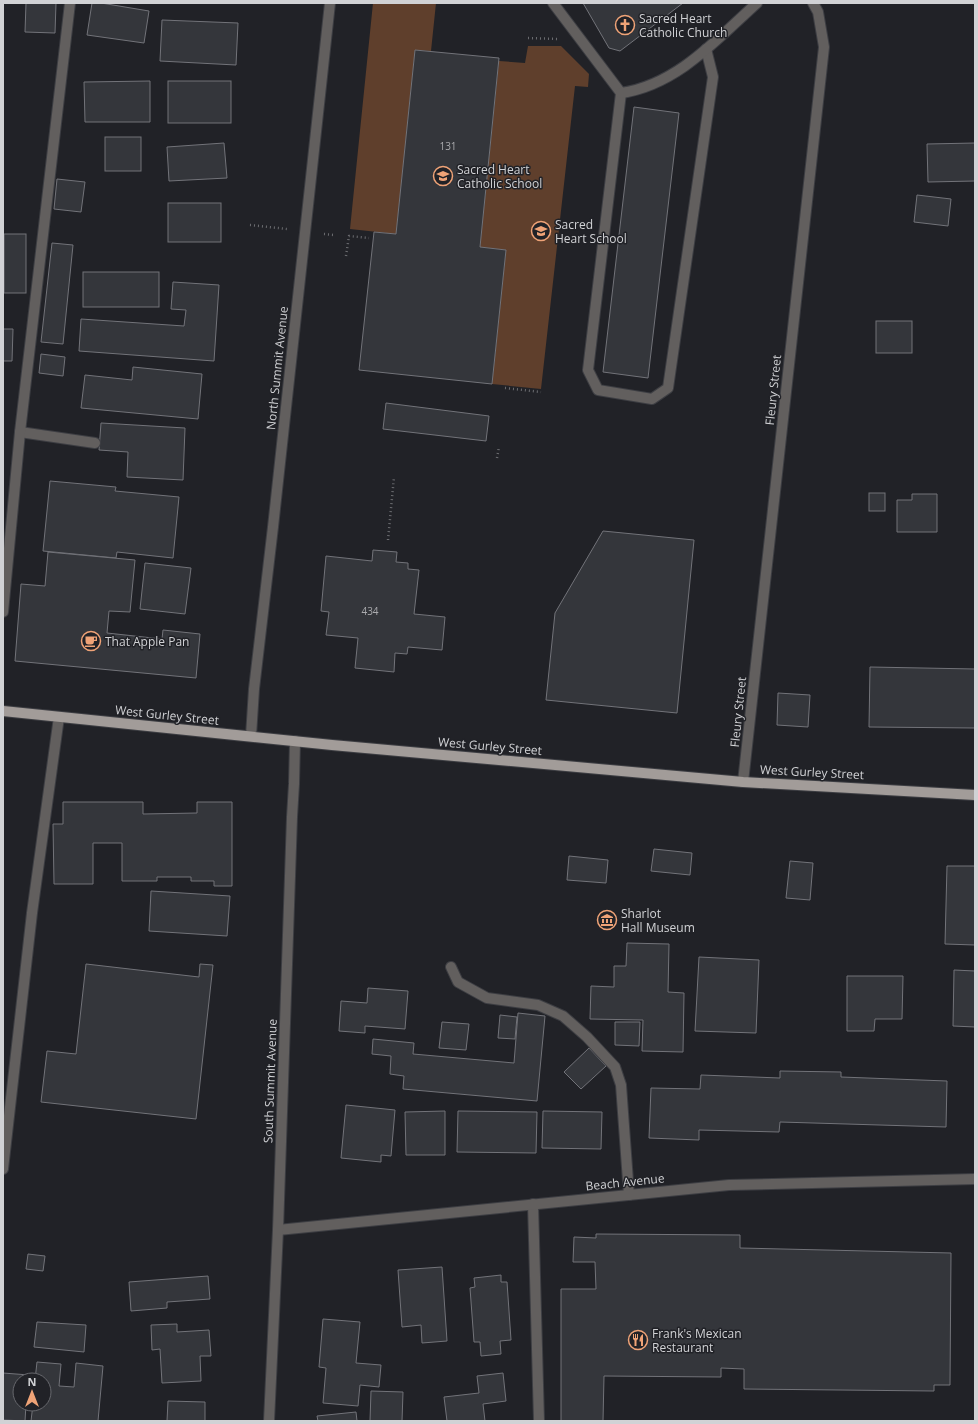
<svg xmlns="http://www.w3.org/2000/svg" width="978" height="1424" font-family="'Open Sans',sans-serif">
<style>
.green{fill:#5f3f2c}
.building{fill:#34363b;stroke:#727379}
.lines{fill:none;stroke-linecap:round;stroke-linejoin:round}
.minor-casing{stroke:#3d3e43;stroke-width:12}
.major-casing{stroke:#3d3e43;stroke-width:12}
.path{stroke:#6c6d71;stroke-width:2.5;stroke-dasharray:1 3;stroke-linecap:butt}
.minor{stroke:#625f5e;stroke-width:10}
.major{stroke:#a29c99;stroke-width:10}
.labels{text-anchor:middle;dominant-baseline:central;stroke-width:3;stroke-linejoin:round;paint-order:stroke}
.number-label{font-size:10px;fill:#aaabae}
.poi-label{font-size:12px;fill:#d1d2d5;stroke:#212227;text-anchor:start}
.street-label{font-size:12px;fill:#d1d2d5;stroke:#212227}
</style>
<rect width="100%" height="100%" fill="#212227"/>
<g class="green">
<path d="M373 3H436L431 51 415 50 396 234 350 229Z"/>
<path d="M528 46H561L589 74 588 87 575 86 541 389 492 384 506 250 480 247 499 61 525 63Z"/>
</g>
<g class="building">
<path d="M26 3H56L55 33 25 32Z"/>
<path d="M92 3H101L149 11 144 43 87 35Z"/>
<path d="M583 3H683L620 51 609 48Z"/>
<path d="M162 20 238 23 236 65 160 61Z"/>
<path d="M415 50 499 58 480 247 506 250 492 384 359 370 374 232 396 234Z"/>
<path d="M150 81V122H85L84 82Z"/>
<rect x="168" y="81" width="63" height="42"/>
<path d="M634 107 679 113 648 378 603 372Z"/>
<rect x="105" y="137" width="36" height="34"/>
<path d="M224 143 227 178 169 181 167 147Z"/>
<path d="M975 143V181L928 182 927 144Z"/>
<path d="M57 179 85 182 81 212 54 209Z"/>
<path d="M917 195 951 199 948 226 914 222Z"/>
<rect x="168" y="203" width="53" height="39"/>
<rect x="4" y="234" width="22" height="59"/>
<path d="M52 243 73 245 63 344 41 342Z"/>
<rect x="83" y="272" width="76" height="35"/>
<path d="M173 282 219 285 214 361 79 351 81 319 184 326 186 310 171 309Z"/>
<rect x="876" y="321" width="36" height="32"/>
<path d="M3 329H13L12 361H3Z"/>
<path d="M41 354 65 357 63 376 39 373Z"/>
<path d="M133 367 202 374 198 419 81 408 85 375 132 380Z"/>
<path d="M386 403 489 416 486 441 383 429Z"/>
<path d="M101 423 185 428 183 480 127 477 128 452 99 450Z"/>
<path d="M50 481 116 487 115 491 179 497 173 558 117 552 116 558 43 551Z"/>
<rect x="869" y="493" width="16" height="18"/>
<path d="M912 494H937V532H897V500H912Z"/>
<path d="M603 531 694 540 677 713 546 700 555 613Z"/>
<path d="M373 550 397 552 396 562 408 563V569L419 570 414 614 445 617 442 650 408 647 407 654 395 653 394 672 355 668 358 638 326 635 329 612 321 611 326 556 372 561Z"/>
<path d="M48 552 135 560 130 612 109 611 107 633 162 639 163 630 200 634 196 678 15 661 21 584 45 586Z"/>
<path d="M145 563 191 568 185 614 140 609Z"/>
<path d="M870 667 975 669V728L869 727Z"/>
<path d="M778 693 810 695 808 727 777 725Z"/>
<path d="M63 802H143V814L197 813V802H232V886H214V881H191V877H157V881H122V843H93V884H54L53 824H63Z"/>
<path d="M654 849 692 853 690 875 651 871Z"/>
<path d="M569 856 608 860 606 883 567 880Z"/>
<path d="M790 861 813 863 810 900 786 898Z"/>
<path d="M947 866H975V945L945 944Z"/>
<path d="M151 891 230 896 227 936 149 931Z"/>
<path d="M627 943 669 944 668 992 684 993 683 1052 642 1051 643 1020 590 1019 591 986 614 987V966H626Z"/>
<path d="M699 957 759 960 756 1033 695 1031Z"/>
<path d="M86 964 199 977 200 964 213 965 196 1119 41 1102 47 1051 76 1054Z"/>
<path d="M954 970 975 971V1027L953 1026Z"/>
<path d="M847 976H903L902 1019H875L874 1031H847Z"/>
<path d="M368 988 408 991 405 1029 365 1026V1033L339 1031 341 1001 367 1003Z"/>
<path d="M518 1013 545 1016 537 1101 403 1089 404 1076 390 1074 391 1056 372 1054 373 1039 414 1043 413 1054 514 1063Z"/>
<path d="M500 1015 517 1017 515 1039 498 1038Z"/>
<path d="M442 1022 469 1024 466 1050 439 1048Z"/>
<path d="M615 1022H640L639 1046 615 1045Z"/>
<path d="M589 1048 606 1066 581 1089 564 1072Z"/>
<path d="M780 1071 841 1072V1077L947 1081 946 1127 780 1122 779 1132 699 1130V1140L649 1138 651 1088 700 1089 701 1075 780 1078Z"/>
<path d="M346 1105 395 1110 391 1156 381 1155V1162L341 1158Z"/>
<path d="M445 1111V1155H406L405 1112Z"/>
<path d="M458 1111 537 1112 536 1153 457 1152Z"/>
<path d="M543 1111 602 1112 601 1149 542 1148Z"/>
<path d="M596 1234 740 1235V1248L951 1253 950 1385H934V1391L744 1389V1369L721 1368V1377L604 1376 603 1421H561V1289H596L595 1262H573L574 1237 596 1238Z"/>
<path d="M28 1254 45 1256 43 1271 26 1269Z"/>
<path d="M442 1267 447 1341 422 1343 421 1325 402 1327 398 1270Z"/>
<path d="M501 1275V1282H507L511 1340 500 1341 501 1354 481 1356 480 1342H474L470 1288 475 1287 474 1278Z"/>
<path d="M208 1276 210 1299 167 1302V1308L131 1311 129 1282Z"/>
<path d="M323 1319 360 1322 356 1363 381 1365 379 1387 360 1385 358 1406 323 1403 326 1368 319 1367Z"/>
<path d="M37 1322 86 1325 84 1352 34 1347Z"/>
<path d="M177 1324V1332L209 1330 211 1356H200L201 1381 162 1383 160 1349 152 1350 151 1325Z"/>
<path d="M37 1362 61 1364 59 1386 74 1387 76 1363 103 1366 98 1421H31L33 1404H44V1380H35Z"/>
<path d="M3 1373 29 1375V1380H20V1404H26L25 1421 3 1420Z"/>
<path d="M503 1373 506 1401 483 1404 485 1421H447L444 1397 479 1393 477 1376Z"/>
<path d="M371 1391 403 1392 402 1421H370Z"/>
<path d="M168 1401 205 1402V1421H167Z"/>
<path d="M356 1412 357 1421H318L317 1416Z"/>
</g>
<g class="lines">
<defs>
<g id="minor">
<path d="M553 3 621 93 588 370 598 390 652 399 668 388 713 77 706 49"/>
<path d="M621 93C677 85 717 39 757 3"/>
<path d="M20 432 95 443"/>
<path d="M3 612 20 432 70 3"/>
<path d="M251 736 254 689 273 527 330 3"/>
<path d="M743 782 824 47 818 12 813 3"/>
<path d="M451 967 458 982 487 998 538 1005 563 1016 587 1037 615 1067 621 1085 629 1195"/>
<path d="M3 1169 32 913 59 717"/>
<path d="M533 1204 539 1421"/>
<path d="M278 1230 729 1185 975 1179"/>
<path d="M269 1421 278 1230 292 817 294 784 295 741"/>
</g>
<path id="major" d="M3 711 332 745 743 782 975 795"/>
</defs>
<use href="#minor" class="minor-casing"/>
<use href="#major" class="major-casing"/>
<g class="path">
<path d="M528 38 557 39"/>
<path d="M250 225 287 229"/>
<path d="M324 234 334 235"/>
<path d="M346 256 349 236 369 238"/>
<path d="M505 388 541 392"/>
<path d="M497 458 499 447"/>
<path d="M388 540 394 477"/>
</g>
<use href="#minor" class="minor"/>
<use href="#major" class="major"/>
</g>
<defs>
<symbol id="church-ring" viewBox="-11 -11 22 22"><circle r="9.5" fill="#212227" stroke="#efa377" stroke-width="1.5"/><path d="M-1.2-6h2.4v3.5h3.3v2.4h-3.3V6h-2.4V-.1h-3.3v-2.4h3.3Z" fill="#efa377"/></symbol>
<symbol id="school-ring" viewBox="-11 -11 22 22"><circle r="9.5" fill="#212227" stroke="#efa377" stroke-width="1.5"/><path d="M0-5L7-2L0 1L-7-2ZM-4 1L0 2.5L4 1V4Q0 6-4 4Z" fill="#efa377"/></symbol>
<symbol id="cafe-ring" viewBox="-11 -11 22 22"><circle r="9.5" fill="#212227" stroke="#efa377" stroke-width="1.5"/><path d="M-5.5-4.5H6V0H3Q3 3.5 0 3.5H-2.5Q-5.5 3.5-5.5 0ZM3-3.2v2h1.7v-2ZM-6 4.5H4V6H-6Z" fill="#efa377"/></symbol>
<symbol id="museum-ring" viewBox="-11 -11 22 22"><circle r="9.5" fill="#212227" stroke="#efa377" stroke-width="1.5"/><path d="M0-6L6-3V-2H-6V-3ZM-5-1h2V3h-2ZM-1-1h2V3h-2ZM3-1h2V3H3ZM-6 4H6V6H-6Z" fill="#efa377"/></symbol>
<symbol id="restaurant-ring" viewBox="-11 -11 22 22"><circle r="9.5" fill="#212227" stroke="#efa377" stroke-width="1.5"/><path d="M-5-6h1v4h1v-4h1v4h1v-4h1v5L-1.5 .5V6h-2V.5L-5-1ZM5-6V6H3V1.5H1.5Q1.5-4 5-6Z" fill="#efa377"/></symbol>
</defs>
<g fill-rule="evenodd">
<use href="#church-ring" x="614" y="14" width="22" height="22"/>
<use href="#school-ring" x="432" y="165" width="22" height="22"/>
<use href="#school-ring" x="530" y="220" width="22" height="22"/>
<use href="#cafe-ring" x="80" y="630" width="22" height="22"/>
<use href="#museum-ring" x="596" y="909" width="22" height="22"/>
<use href="#restaurant-ring" x="627" y="1329" width="22" height="22"/>
</g>
<g class="labels">
<g class="number-label">
<text x="448" y="146">131</text>
<text x="370" y="611">434</text>
</g>
<g class="poi-label">
<text x="639" y="18">Sacred Heart<tspan x="639" dy="14">Catholic Church</tspan></text>
<text x="457" y="169">Sacred Heart<tspan x="457" dy="14">Catholic School</tspan></text>
<text x="555" y="224">Sacred<tspan x="555" dy="14">Heart School</tspan></text>
<text x="105" y="641">That Apple Pan</text>
<text x="621" y="913">Sharlot<tspan x="621" dy="14">Hall Museum</tspan></text>
<text x="652" y="1333">Frank's Mexican<tspan x="652" dy="14">Restaurant</tspan></text>
</g>
<g class="street-label">
<text transform="translate(277 368) rotate(-84)">North Summit Avenue</text>
<text transform="translate(773 390) rotate(-84)">Fleury Street</text>
<text transform="translate(738 712) rotate(-84)">Fleury Street</text>
<text transform="translate(167 715) rotate(6)">West Gurley Street</text>
<text transform="translate(490 746) rotate(5)">West Gurley Street</text>
<text transform="translate(812 772) rotate(3)">West Gurley Street</text>
<text transform="translate(270 1081) rotate(-88)">South Summit Avenue</text>
<text transform="translate(625 1182) rotate(-6)">Beach Avenue</text>
</g>
</g>
<rect width="978" height="1424" fill="none" stroke="#d1d2d5" stroke-width="8"/>
<g transform="translate(32 1392)"><circle r="19" fill="#212227" stroke="#67686d"/>
<path d="M0-3L7 15L0 10L-7 15Z" fill="#efa377"/>
<text y="-6" font-size="11" font-weight="bold" text-anchor="middle" fill="#d1d2d5">N</text>
</g>
</svg>
